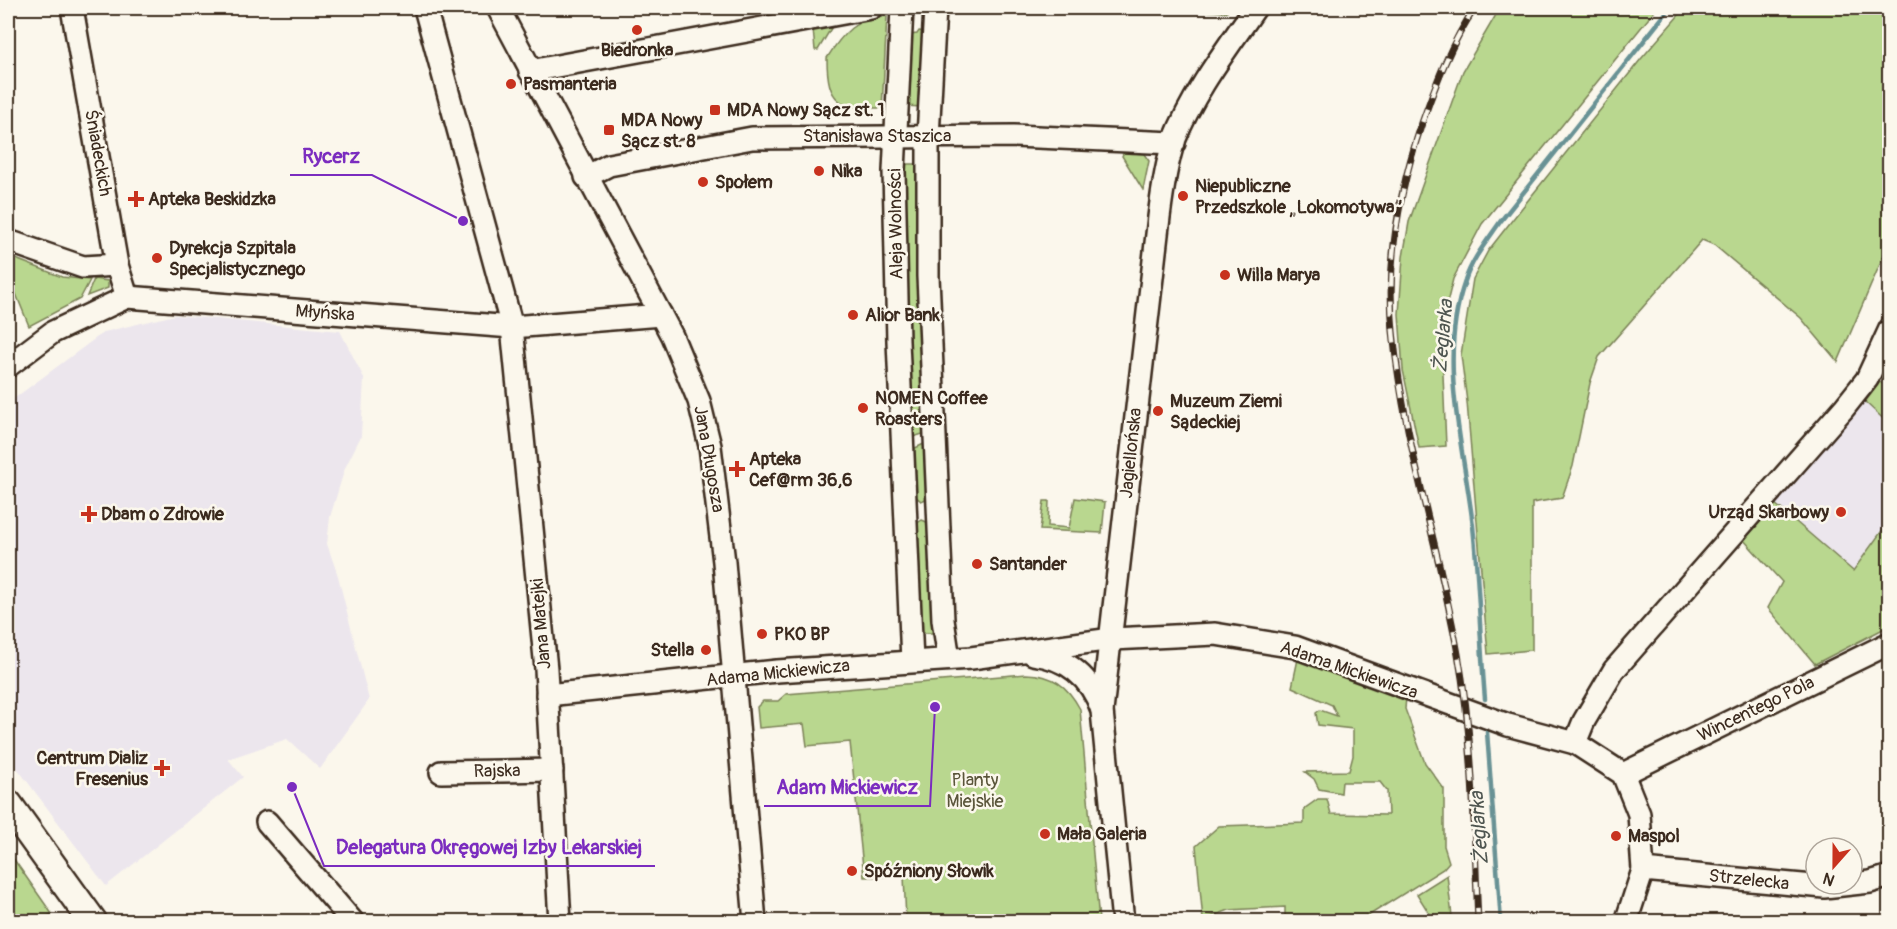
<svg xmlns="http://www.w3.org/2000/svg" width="1897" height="929" font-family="Pangolin,sans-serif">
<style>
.built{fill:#ece6ed}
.green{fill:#b9d78f;stroke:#7a8056;stroke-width:1.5}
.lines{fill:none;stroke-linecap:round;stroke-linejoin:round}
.stream{stroke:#699295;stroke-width:4.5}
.minor-casing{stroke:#3b2a1e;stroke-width:26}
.major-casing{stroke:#3b2a1e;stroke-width:32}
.minor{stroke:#fbf7ec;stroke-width:21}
.major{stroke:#fbf7ec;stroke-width:27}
.rail-casing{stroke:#3b2a1e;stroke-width:7}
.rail{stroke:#fbf7ec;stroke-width:4.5;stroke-dasharray:14;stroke-linecap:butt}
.poi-dot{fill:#c8321e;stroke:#fbf7ec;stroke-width:2}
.labels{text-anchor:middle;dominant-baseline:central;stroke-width:5;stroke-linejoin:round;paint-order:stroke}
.poi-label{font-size:18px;font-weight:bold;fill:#3b2a1e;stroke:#fbf7ec;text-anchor:start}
.street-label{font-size:18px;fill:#3b2a1e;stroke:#fbf7ec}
.park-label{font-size:18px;fill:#5a553a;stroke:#fbf7ec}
.water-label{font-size:20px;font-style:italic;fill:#4e5550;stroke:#fbf7ec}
.leader{fill:none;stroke:#7b2cbf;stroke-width:2}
.callout-dot{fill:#7b2cbf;stroke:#fbf7ec;stroke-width:2}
.callout-label{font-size:20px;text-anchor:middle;font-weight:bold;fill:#7b2cbf;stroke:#fbf7ec;stroke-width:5;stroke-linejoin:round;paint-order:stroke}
</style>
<rect width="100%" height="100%" fill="#fbf7ec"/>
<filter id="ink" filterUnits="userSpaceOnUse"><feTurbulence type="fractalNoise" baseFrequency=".0167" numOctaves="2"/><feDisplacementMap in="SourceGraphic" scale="12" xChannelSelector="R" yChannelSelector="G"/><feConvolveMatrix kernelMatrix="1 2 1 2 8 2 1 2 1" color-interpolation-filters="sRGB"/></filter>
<g filter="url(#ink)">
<g class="built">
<path d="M175 315 340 331 364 378 361 436 345 468 330 517 327 544 338 576 369 700 320 769 287 739 228 759 243 777 106 886 8 756V403L104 332Z"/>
<path d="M1865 402 1889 424V521L1853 571 1774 503Z"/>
</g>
<g class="green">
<path d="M1162 8H1229L1226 12Z"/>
<path d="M1500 8H1657L1482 224 1453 279 1441 327 1446 446 1419 448 1403 370 1399 314 1403 257 1409 222 1463 71Z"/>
<path d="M1685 8H1889V243L1838 362 1801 318 1714 245 1702 240 1599 357 1590 383 1573 466 1562 498 1532 503V650L1488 654 1467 402 1461 355 1473 279 1488 251 1513 219 1641 59Z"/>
<path d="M887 16 882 108C840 108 827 104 827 58 842 34 857 16 887 16Z"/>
<path d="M833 25 818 50H815L813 29Z"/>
<path d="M919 31 926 32 921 107 906 106 910 35 917 34Z"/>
<path d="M1124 152 1144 154 1149 161 1143 190 1122 156Z"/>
<path d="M903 164H919L926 433 910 438Z"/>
<path d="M8 256 62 277 90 280 80 299 29 326 8 274Z"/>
<path d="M94 279 108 281V288L87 296Z"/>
<path d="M1880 382 1889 388V424L1865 402Z"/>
<path d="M926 443 928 498 921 501 913 494 911 450Z"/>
<path d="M1075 498 1105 502 1102 533 1040 530 1044 501H1049L1048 526 1069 528Z"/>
<path d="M1774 503 1853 571 1889 521V626L1815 664 1768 608 1782 582 1742 538Z"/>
<path d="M922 520 929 523 937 633H921L916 524Z"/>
<path d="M1298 659 1406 697 1405 709 1425 763 1444 789V846L1449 862 1443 869 1360 921H1285V907L1229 910 1203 920 1196 846 1219 826 1304 823V809L1318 799H1327L1331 814 1388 815 1387 791 1380 782H1342L1341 793 1319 789 1314 779 1305 772 1349 771 1353 756V729L1318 725 1316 713 1320 710 1337 716 1332 705 1292 687Z"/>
<path d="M1026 674C1053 675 1067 685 1080 709L1099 921H906L904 876 864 877 850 742 807 746 804 724 759 728 757 707 763 701H778L786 694Z"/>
<path d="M8 851 52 914 36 921H8Z"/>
<path d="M1447 875 1452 916 1444 921H1434L1417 894Z"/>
</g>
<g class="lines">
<g class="stream">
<path d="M1485 699C1480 641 1479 583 1473 526 1464 446 1437 360 1465 281 1472 259 1487 241 1500 222L1670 8"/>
<path d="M1487 732 1501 922"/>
</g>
<defs>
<g id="minor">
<path d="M72 8 117 265 127 297"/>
<path d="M425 8 512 327 546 669 560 922"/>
<path d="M498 8 672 336 699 401 710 446 724 562 755 922"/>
<path d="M902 8 894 171 898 341 912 661"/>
<path d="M935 8 928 137V276L943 620 949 659"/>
<path d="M530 71 871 8"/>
<path d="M586 177 609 165 752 138 1014 136 1174 143"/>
<path d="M8 241 83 267 117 265"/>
<path d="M8 366 53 332 127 297 512 327 661 315"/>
<path d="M1033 654C1068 658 1091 678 1102 710"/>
<path d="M547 695 777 671 971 658 1112 639 1215 634 1295 647 1508 725 1575 743 1623 774 1639 814 1643 870 1626 922"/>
<path d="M1575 743 1584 721 1614 670 1844 408 1867 379 1890 329"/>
<path d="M441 772 552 770"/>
<path d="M1623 774 1890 643"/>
<path d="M267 822 353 922"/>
<path d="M1643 870 1824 887 1870 882 1890 876"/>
<path d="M1123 922 1102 711 1159 217C1162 193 1166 164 1174 141 1193 93 1226 50 1255 8"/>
</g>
<path id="major" d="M8 804 93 922"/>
</defs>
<use href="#minor" class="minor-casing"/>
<use href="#major" class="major-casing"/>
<use href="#minor" class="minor"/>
<use href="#major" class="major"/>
<defs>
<path id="rail" d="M1475 8C1451 43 1436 83 1422 123 1400 188 1386 262 1393 331 1403 441 1439 546 1458 654 1474 742 1474 832 1478 922"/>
</defs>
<use href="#rail" class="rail-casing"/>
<use href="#rail" class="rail"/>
</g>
</g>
<g class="poi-dot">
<circle cx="637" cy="30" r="6"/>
<circle cx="511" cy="84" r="6"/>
<rect x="709" y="104" width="12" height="12" rx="3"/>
<rect x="603" y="124" width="12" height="12" rx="3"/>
<circle cx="819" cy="171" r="6"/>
<circle cx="703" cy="182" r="6"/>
<circle cx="1183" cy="196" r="6"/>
<path d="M133 190h6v6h6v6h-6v6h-6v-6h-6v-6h6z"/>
<circle cx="157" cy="258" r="6"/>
<circle cx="1225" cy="275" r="6"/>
<circle cx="853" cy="315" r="6"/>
<circle cx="863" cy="408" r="6"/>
<circle cx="1158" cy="411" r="6"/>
<path d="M734 460h6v6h6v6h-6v6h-6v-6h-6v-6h6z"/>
<circle cx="1841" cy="512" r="6"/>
<path d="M86 505h6v6h6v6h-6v6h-6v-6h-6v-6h6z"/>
<circle cx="977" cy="564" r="6"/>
<circle cx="762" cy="634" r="6"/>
<circle cx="706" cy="650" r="6"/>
<path d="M159 759h6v6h6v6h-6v6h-6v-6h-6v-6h6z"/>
<circle cx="1045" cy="834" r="6"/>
<circle cx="1616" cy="836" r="6"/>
<circle cx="852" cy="871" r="6"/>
</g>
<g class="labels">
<g class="poi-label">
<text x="637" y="50" text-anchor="middle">Biedronka</text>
<text x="523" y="84">Pasmanteria</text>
<text x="727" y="110">MDA Nowy Sącz st. 1</text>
<text x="621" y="120">MDA Nowy<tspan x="621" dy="21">Sącz st. 8</tspan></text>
<text x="831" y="171">Nika</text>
<text x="715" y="182">Społem</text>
<text x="1195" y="186">Niepubliczne<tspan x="1195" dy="21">Przedszkole „Lokomotywa”</tspan></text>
<text x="148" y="199">Apteka Beskidzka</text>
<text x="169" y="248">Dyrekcja Szpitala<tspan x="169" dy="21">Specjalistycznego</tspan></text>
<text x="1237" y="275">Willa Marya</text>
<text x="865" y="315">Alior Bank</text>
<text x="875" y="398">NOMEN Coffee<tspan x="875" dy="21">Roasters</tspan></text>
<text x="1170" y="401">Muzeum Ziemi<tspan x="1170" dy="21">Sądeckiej</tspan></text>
<text x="749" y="459">Apteka<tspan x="749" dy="21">Cef@rm 36,6</tspan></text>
<text x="1829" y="512" text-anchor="end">Urząd Skarbowy</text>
<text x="101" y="514">Dbam o Zdrowie</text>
<text x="989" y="564">Santander</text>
<text x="774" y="634">PKO BP</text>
<text x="694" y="650" text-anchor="end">Stella</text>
<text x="148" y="758" text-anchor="end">Centrum Dializ<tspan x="148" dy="21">Fresenius</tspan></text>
<text x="1057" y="834">Mała Galeria</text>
<text x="1628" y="836">Maspol</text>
<text x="864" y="871">Spóźniony Słowik</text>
</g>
<g class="street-label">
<text x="877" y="136">Stanisława Staszica</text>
<text transform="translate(98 153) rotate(80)">Śniadeckich</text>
<text transform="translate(896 224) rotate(-91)">Aleja Wolności</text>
<text transform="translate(325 313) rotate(4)">Młyńska</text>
<text transform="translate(1131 453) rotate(-84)">Jagiellońska</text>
<text transform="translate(709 459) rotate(80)">Jana Długosza</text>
<text transform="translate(541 624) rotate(-95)">Jana Matejki</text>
<text transform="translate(1349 670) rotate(19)">Adama Mickiewicza</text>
<text transform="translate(778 673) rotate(-6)">Adama Mickiewicza</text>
<text transform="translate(1756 709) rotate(-26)">Wincentego Pola</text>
<text transform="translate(497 771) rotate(-1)">Rajska</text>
<text transform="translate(1749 880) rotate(6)">Strzelecka</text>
</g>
<g class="park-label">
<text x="975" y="780">Planty<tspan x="975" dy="21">Miejskie</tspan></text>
</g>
<g class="water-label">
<text transform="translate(1443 336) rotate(-85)">Żeglarka</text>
<text transform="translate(1479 828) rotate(-94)">Żeglarka</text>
</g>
</g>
<path class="leader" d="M463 221L372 175H290M935 707L930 806H764M292 787L324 866H655"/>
<g class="callout-dot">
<circle cx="463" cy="221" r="6"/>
<circle cx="935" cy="707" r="6"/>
<circle cx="292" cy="787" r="6"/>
</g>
<g class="callout-label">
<text x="331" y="163">Rycerz</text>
<text x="847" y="794">Adam Mickiewicz</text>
<text x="489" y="854">Delegatura Okręgowej Izby Lekarskiej</text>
</g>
<rect width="1897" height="929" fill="none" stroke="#fbf7ec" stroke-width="30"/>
<rect x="15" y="15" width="1867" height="899" fill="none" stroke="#3b2a1e" stroke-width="2" filter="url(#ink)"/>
<g transform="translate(1834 866) rotate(201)"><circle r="28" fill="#fbf7ec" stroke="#aea59a" stroke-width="1.5"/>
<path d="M0-4.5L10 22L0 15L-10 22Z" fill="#c8321e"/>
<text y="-9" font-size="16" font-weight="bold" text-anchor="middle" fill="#3b2a1e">N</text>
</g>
</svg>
